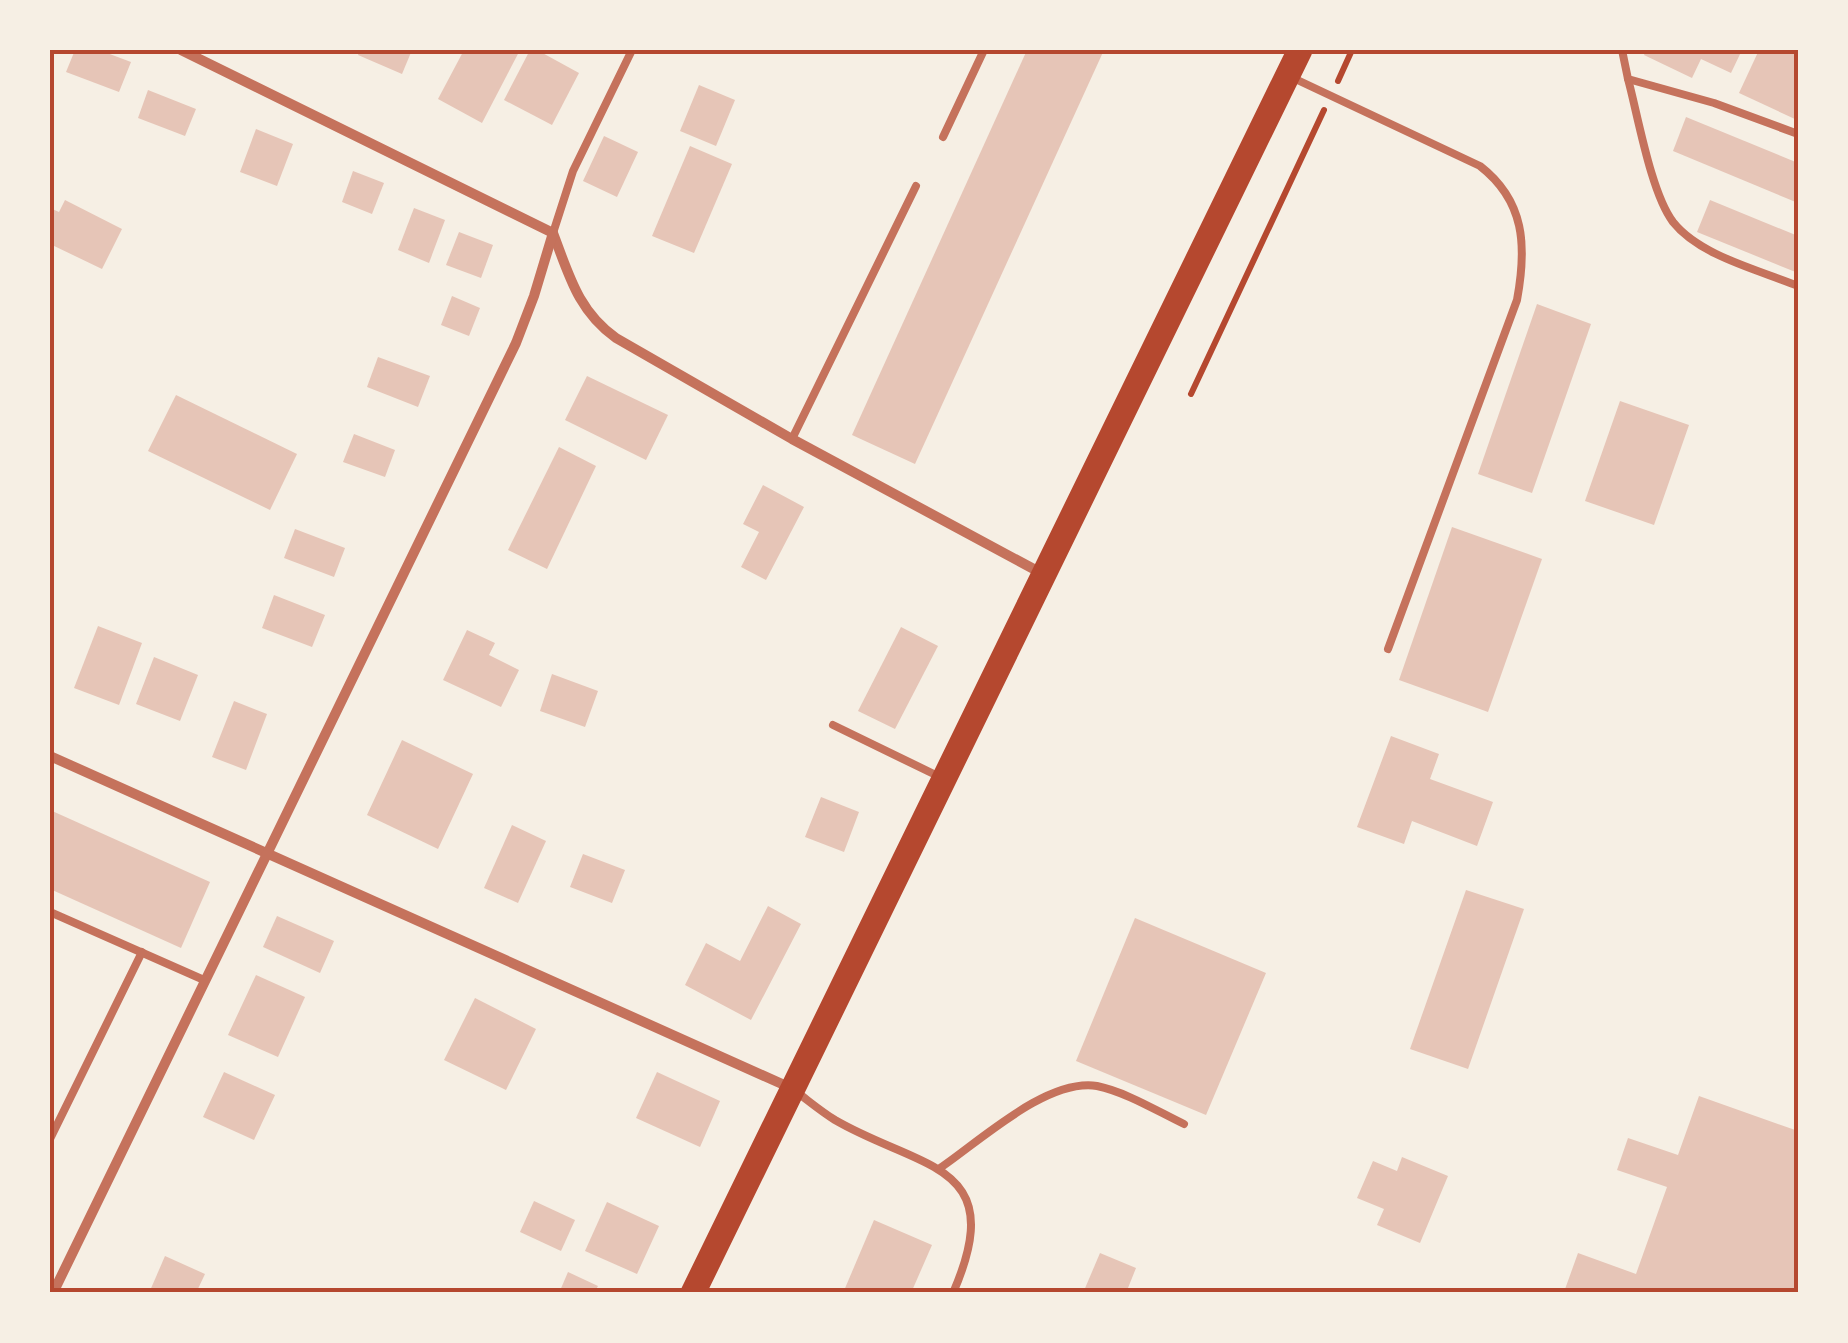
<svg xmlns="http://www.w3.org/2000/svg" width="1848" height="1343" font-family="Spectral,serif">
<style>
.building{fill:#e6c5b7}
.lines{fill:none;stroke-linecap:round;stroke-linejoin:round}
.path{stroke:#b5482f;stroke-width:6}
.service{stroke:#c5725c;stroke-width:8}
.minor{stroke:#c5725c;stroke-width:10}
.primary{stroke:#b5482f;stroke-width:25}
.neatline{fill:none;stroke:#b5482f;stroke-width:4}
</style>
<rect width="100%" height="100%" fill="#f6efe4"/>
<g class="building">
<path d="M75 50H99L131 62 119 92 66 72Z"/>
<path d="M360 50H412L402 74 358 55Z"/>
<path d="M464 50H520L482 123 438 99Z"/>
<path d="M530 50H537L579 73 552 125 504 100Z"/>
<path d="M1027 50H1104L915 464 852 435Z"/>
<path d="M1646 50H1742L1731 73 1701 59 1692 78 1644 55Z"/>
<path d="M1759 50H1798L1797 120 1739 93Z"/>
<path d="M699 85 735 100 716 146 680 131Z"/>
<path d="M148 90 196 109 185 136 138 118Z"/>
<path d="M1686 117 1798 163V203L1673 151Z"/>
<path d="M256 129 293 144 277 186 240 172Z"/>
<path d="M604 136 638 152 617 197 583 181Z"/>
<path d="M690 146 732 164 694 253 652 236Z"/>
<path d="M353 171 384 183 372 214 342 202Z"/>
<path d="M65 200 122 229 102 269 50 244V208L59 212Z"/>
<path d="M1710 200 1798 236V273L1697 232Z"/>
<path d="M414 208 445 220 429 263 398 250Z"/>
<path d="M459 232 493 245 481 278 446 265Z"/>
<path d="M452 296 480 308 469 336 441 325Z"/>
<path d="M1537 304 1591 324 1532 493 1478 474Z"/>
<path d="M378 357 430 376 418 407 367 387Z"/>
<path d="M587 376 668 415 646 460 565 420Z"/>
<path d="M176 395 297 454 270 510 148 451Z"/>
<path d="M1620 401 1689 425 1654 525 1585 501Z"/>
<path d="M354 434 395 450 385 477 343 462Z"/>
<path d="M559 447 596 466 547 569 508 550Z"/>
<path d="M763 485 804 507 766 580 741 567 759 532 743 524Z"/>
<path d="M1452 527 1542 559 1488 712 1399 680Z"/>
<path d="M295 529 345 548 334 577 284 558Z"/>
<path d="M274 595 325 615 312 647 262 628Z"/>
<path d="M98 626 142 643 119 705 74 688Z"/>
<path d="M901 627 938 646 895 729 858 711Z"/>
<path d="M467 630 495 643 489 655 519 670 501 707 443 680Z"/>
<path d="M154 657 198 675 180 721 136 704Z"/>
<path d="M552 674 598 691 585 727 540 711Z"/>
<path d="M234 701 267 714 246 770 212 757Z"/>
<path d="M1391 736 1439 754 1430 779 1493 802 1477 846 1412 821 1404 844 1357 827Z"/>
<path d="M402 740 473 774 438 849 367 815Z"/>
<path d="M821 797 859 812 844 852 805 837Z"/>
<path d="M50 810 210 882 181 948 50 889Z"/>
<path d="M512 825 546 841 518 903 484 888Z"/>
<path d="M583 854 625 870 612 903 570 887Z"/>
<path d="M1466 890 1524 909 1468 1069 1410 1049Z"/>
<path d="M768 906 801 924 751 1020 685 985 706 943 740 961Z"/>
<path d="M277 916 334 941 320 973 263 947Z"/>
<path d="M1135 918 1266 973 1206 1115 1076 1061Z"/>
<path d="M256 975 305 997 278 1057 228 1035Z"/>
<path d="M475 998 536 1029 506 1090 444 1060Z"/>
<path d="M224 1072 275 1095 254 1140 203 1117Z"/>
<path d="M657 1072 720 1101 700 1147 636 1118Z"/>
<path d="M1699 1096 1798 1131V1293L1564 1292 1578 1253 1636 1274 1667 1187 1617 1170 1628 1138 1678 1155Z"/>
<path d="M1402 1157 1448 1176 1420 1243 1377 1225 1384 1209 1357 1198 1373 1161 1397 1171Z"/>
<path d="M534 1201 575 1220 561 1251 520 1232Z"/>
<path d="M607 1202 659 1226 637 1274 585 1251Z"/>
<path d="M874 1220 932 1245 911 1293H843Z"/>
<path d="M1100 1253 1136 1268 1126 1293H1083Z"/>
<path d="M165 1256 205 1274 196 1293H149Z"/>
<path d="M568 1272 598 1286 594 1293H559Z"/>
</g>
<g class="lines">
<g class="path">
<path d="M1338 81 1352 50"/>
<path d="M1191 394 1324 110"/>
</g>
<g class="service">
<path d="M1622 50 1628 79 1714 103 1798 134"/>
<path d="M1291 77 1480 166C1525 201 1527 246 1517 300L1388 649"/>
<path d="M1628 79C1638 116 1651 193 1673 222 1700 256 1759 270 1798 286"/>
<path d="M943 137 984 50"/>
<path d="M553 233 573 171 632 50"/>
<path d="M792 439 916 186"/>
<path d="M833 725 942 778"/>
<path d="M50 912 204 980"/>
<path d="M798 1093C810 1102 822 1112 835 1120 921 1170 1010 1162 953 1293"/>
<path d="M50 1139 142 952"/>
<path d="M940 1168C980 1141 1047 1078 1097 1086 1126 1092 1157 1111 1184 1124"/>
</g>
<g class="minor">
<path d="M181 50 553 233C569 275 578 311 616 338L792 439 1043 574"/>
<path d="M50 756 791 1088"/>
<path d="M53 1293 516 343 534 296 553 233"/>
</g>
<path class="primary" d="M693 1293 1300 50"/>
</g>
<rect width="1848" height="1343" fill="none" stroke="#f6efe4" stroke-width="105"/>
<rect x="52" y="52" width="1744" height="1238" class="neatline"/>
</svg>
